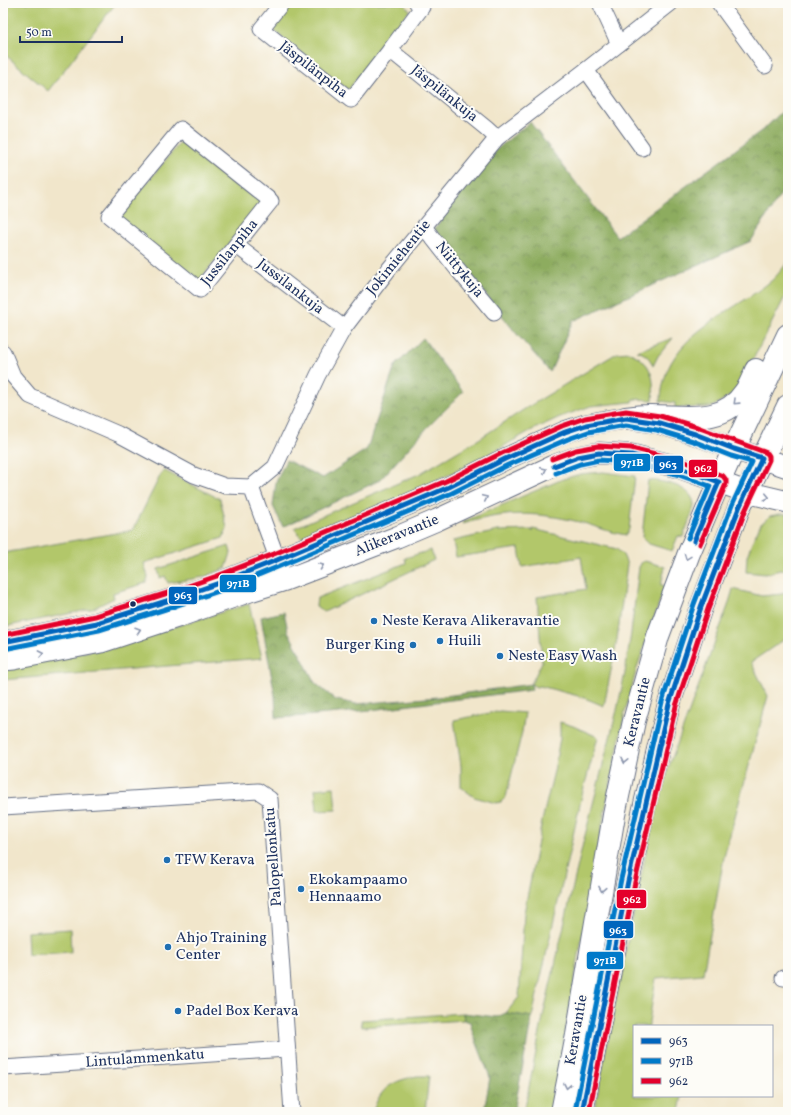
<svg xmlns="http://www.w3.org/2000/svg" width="791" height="1115" font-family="Vollkorn,serif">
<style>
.green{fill:#b2c76b;stroke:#667b64}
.forest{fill:url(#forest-crowns);stroke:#546e5e}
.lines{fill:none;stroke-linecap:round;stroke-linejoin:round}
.street-casing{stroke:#666f84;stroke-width:17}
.secondary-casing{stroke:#666f84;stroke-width:23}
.primary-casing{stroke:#666f84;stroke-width:24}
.street{stroke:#fff;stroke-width:15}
.secondary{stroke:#fff;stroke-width:21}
.primary{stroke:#fff;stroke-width:22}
.bus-1-casing{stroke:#fdfcf7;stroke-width:8}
.bus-2-casing{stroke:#fdfcf7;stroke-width:8}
.bus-3-casing{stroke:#fdfcf7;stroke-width:8}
.bus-1{stroke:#0065bd;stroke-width:5}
.bus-2{stroke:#007ac9;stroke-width:5}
.bus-3{stroke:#e4002b;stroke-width:5}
.oneway{stroke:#8d97ae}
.bus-dot{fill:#1b2f5e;stroke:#fdfcf7;stroke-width:1.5}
.poi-dot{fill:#1f6fb2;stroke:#fdfcf7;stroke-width:1.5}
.labels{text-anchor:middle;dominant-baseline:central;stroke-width:4;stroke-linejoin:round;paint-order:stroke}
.street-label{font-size:15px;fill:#1b2f5e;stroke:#fdfcf7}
.poi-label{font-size:15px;fill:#1b2f5e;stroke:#fdfcf7;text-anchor:start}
.line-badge{stroke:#fdfcf7;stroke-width:1.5}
.badge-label{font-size:11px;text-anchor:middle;font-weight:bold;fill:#fff}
</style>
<defs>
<pattern id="forest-crowns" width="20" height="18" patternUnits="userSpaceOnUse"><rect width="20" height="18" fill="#8dac5f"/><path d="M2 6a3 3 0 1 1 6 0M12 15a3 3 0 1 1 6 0" fill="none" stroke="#728c52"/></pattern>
</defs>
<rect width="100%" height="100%" fill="#fdfcf7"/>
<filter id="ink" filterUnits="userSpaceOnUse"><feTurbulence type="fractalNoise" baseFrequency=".025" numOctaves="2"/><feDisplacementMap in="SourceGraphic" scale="8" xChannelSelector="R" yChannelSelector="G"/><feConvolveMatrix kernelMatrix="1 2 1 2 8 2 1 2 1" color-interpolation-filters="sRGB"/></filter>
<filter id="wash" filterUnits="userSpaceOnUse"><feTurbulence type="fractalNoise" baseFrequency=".012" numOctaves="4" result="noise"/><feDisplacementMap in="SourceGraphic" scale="16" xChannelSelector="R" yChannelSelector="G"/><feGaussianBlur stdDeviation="0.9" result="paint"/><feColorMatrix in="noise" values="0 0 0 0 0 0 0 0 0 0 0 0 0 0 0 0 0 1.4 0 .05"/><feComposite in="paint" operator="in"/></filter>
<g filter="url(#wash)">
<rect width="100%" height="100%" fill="#f1e6cb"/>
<g class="green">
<path d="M3 3H116L48 91 3 53Z"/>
<path d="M292 3H402L410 10 348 90 272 29Z"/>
<path d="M184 138 263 202 197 283 118 217Z"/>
<path d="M787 263 788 291 743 379 734 393 712 407 675 408V403L660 401C662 391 663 381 667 371 686 327 736 310 771 281 777 276 782 269 787 263Z"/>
<path d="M673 338 658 356 653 366C650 358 646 354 637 351Z"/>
<path d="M629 352C634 355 640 357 643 361 654 371 654 386 653 400L633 399 632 402 591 406 560 417 530 431 478 461 323 534 302 538 294 528 419 474 479 439 523 410 617 353Z"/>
<path d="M163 470 220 499 227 528 223 538 144 563 148 577 146 583 113 593 114 598 92 609 3 627V553L133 530Z"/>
<path d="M603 472 635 476 629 529 626 535C612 533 600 528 587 524 541 512 508 510 463 524L462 522 563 479 580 474Z"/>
<path d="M648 480C663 481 693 486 694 505 694 510 685 531 683 537L678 536 672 551 649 544 642 537Z"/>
<path d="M780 514H788V568L765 574 746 572 747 556 753 540 761 524 770 516Z"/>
<path d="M533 529 617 549 623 555 627 564 617 640 604 706 582 697 540 686 536 687 531 684 542 662 537 597 586 589 581 557 522 567 519 548 456 557 453 541 498 531 532 530 533 532Z"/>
<path d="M229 546 231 553 226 568 204 577 168 583 165 576 160 578 158 569Z"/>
<path d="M431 550 434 560 324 612 316 606 317 598 406 563 405 558Z"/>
<path d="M645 561 665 567 661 585 665 586 637 668 625 712 602 826 551 1112H524L544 1012 583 843 617 710 625 673 631 633 639 567 642 562Z"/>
<path d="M733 589 762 596 782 594 788 591V637L751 662 768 696 724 857 703 974 656 978 649 1022V1026H634V1096H682L679 1112H594L607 1043 657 799 728 606Z"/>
<path d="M249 604 262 658 3 680V666L101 649Z"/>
<path d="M500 711 525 713 522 732 506 797 501 802 496 803 474 797 461 787V766L454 720Z"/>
<path d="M560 722 573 726 598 737 583 791 532 1017 506 1013 519 997 524 913 542 821 554 771 560 738Z"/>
<path d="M334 787 336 810 317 811 315 789Z"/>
<path d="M70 929 71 952 28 955 27 932Z"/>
<path d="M463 1013 464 1020 362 1027 361 1020Z"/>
<path d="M417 1076H429L425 1112H373C380 1087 393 1081 417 1076Z"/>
</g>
<g class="forest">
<path d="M788 106V183L751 241 573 321 550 372 515 332 434 229 491 154 530 122 617 237 765 128Z"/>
<path d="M423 338 463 392 427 428 380 480 283 527 273 506 276 482 286 460 323 478 367 449 395 366Z"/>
<path d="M284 612 288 631 315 683 336 700 356 704 438 697 531 684 532 690 371 710 306 716 276 718 275 696 261 617Z"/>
<path d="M463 1013 497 1017 506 1013 532 1017 514 1112H484L490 1077 473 1033 470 1022 464 1020Z"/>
</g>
</g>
<g filter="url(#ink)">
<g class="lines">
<defs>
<g id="street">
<path d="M282 3 261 29 351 100 390 50 422 7 417 3"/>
<path d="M600 3 619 44"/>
<path d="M719 3 765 66"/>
<path d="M390 50 486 128 497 138"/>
<path d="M586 70 642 148"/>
<path d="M181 129 271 201 200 290 109 216Z"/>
<path d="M424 227 457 269 494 313"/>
<path d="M237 246 344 328"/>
<path d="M3 352 13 376 30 396 118 434 194 475 225 486 251 487"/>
<path d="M281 569 251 487 275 467 318 375 344 328 389 269 497 138 586 70 671 3"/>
<path d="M3 807 258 791 270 799 292 1112"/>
<path d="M783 978H788"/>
<path d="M3 1068 287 1049"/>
</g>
<g id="secondary">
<path d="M3 642 97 623 173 599 219 583 277 560 397 509 449 487 505 459 565 432 586 425 607 421 626 418 659 423 695 434 734 449 788 467"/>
<path d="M3 660 14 659 101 642 180 616 250 591 285 580 397 537 437 520 553 466 578 457 599 453 631 455 678 467 746 492 788 502"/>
</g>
<g id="primary">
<path d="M626 418C633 417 640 416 647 416 682 415 722 427 745 392 750 386 753 377 756 370"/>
<path d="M562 1112 577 1035 614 815 634 721 658 636 689 553 719 482 734 449 788 335"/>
<path d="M582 1112 628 881 646 800 669 704 701 607 739 508 788 406"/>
</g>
</defs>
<use href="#street" class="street-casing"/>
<use href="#secondary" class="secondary-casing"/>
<use href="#primary" class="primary-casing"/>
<use href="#street" class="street"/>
<use href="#secondary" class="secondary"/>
<use href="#primary" class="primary"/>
<defs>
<g id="bus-1">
<path d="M554 466 578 457 599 453 631 455 678 467 719 482 694 541"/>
<path d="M3 642 97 623 173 599 219 583 277 560 449 487 505 459 565 432 586 425 626 418 659 423 695 434 734 449 762 458 739 508 701 607 669 704 628 881 582 1112"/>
</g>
<g id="bus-2">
<path d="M556 473 580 464 599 460 630 462 676 474 710 486 688 538"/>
<path d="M4 649 99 630 175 606 222 590 280 566 452 493 508 465 568 439 588 432 626 425 657 430 693 441 731 456 752 462 732 505 694 604 662 702 621 879 575 1111"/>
</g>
<g id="bus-3">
<path d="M552 459 576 450 598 446 631 448 680 460 723 476 726 480V484L700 544"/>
<path d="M3 635 95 616 171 592 217 576 274 554 446 481 502 453 562 426 585 418 626 411 660 416 697 427 767 453 769 456V460L745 511 708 609 676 706 635 882 589 1112"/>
</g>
</defs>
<use href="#bus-1" class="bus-1-casing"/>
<use href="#bus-2" class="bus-2-casing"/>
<use href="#bus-3" class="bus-3-casing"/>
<use href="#bus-1" class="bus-1"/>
<use href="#bus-2" class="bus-2"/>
<use href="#bus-3" class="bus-3"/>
</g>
<defs><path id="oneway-chevron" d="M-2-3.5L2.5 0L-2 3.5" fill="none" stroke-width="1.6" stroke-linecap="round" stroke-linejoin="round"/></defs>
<g class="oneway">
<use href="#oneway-chevron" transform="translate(736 402) rotate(136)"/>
<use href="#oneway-chevron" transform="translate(544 470) rotate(-25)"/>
<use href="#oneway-chevron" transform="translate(767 497) rotate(13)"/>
<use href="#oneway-chevron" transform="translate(485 498) rotate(-25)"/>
<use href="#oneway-chevron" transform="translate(687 557) rotate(111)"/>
<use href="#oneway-chevron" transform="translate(321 566) rotate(-21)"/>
<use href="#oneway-chevron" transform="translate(138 630) rotate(-18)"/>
<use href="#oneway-chevron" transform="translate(41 654) rotate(-11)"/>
<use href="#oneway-chevron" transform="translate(625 761) rotate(102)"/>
<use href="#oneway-chevron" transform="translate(602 889) rotate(100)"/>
<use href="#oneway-chevron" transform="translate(567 1086) rotate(101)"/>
</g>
</g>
<circle class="bus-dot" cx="133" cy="604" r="3.5"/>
<g class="poi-dot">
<circle cx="374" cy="621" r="4"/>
<circle cx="440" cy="641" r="4"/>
<circle cx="413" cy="645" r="4"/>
<circle cx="500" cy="656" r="4"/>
<circle cx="167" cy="860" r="4"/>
<circle cx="301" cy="889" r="4"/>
<circle cx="168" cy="947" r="4"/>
<circle cx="178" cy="1011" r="4"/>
</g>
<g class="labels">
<g class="street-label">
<text transform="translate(313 70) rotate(38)">Jäspilänpiha</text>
<text transform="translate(444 94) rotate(39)">Jäspilänkuja</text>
<text transform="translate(230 253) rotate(-51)">Jussilanpiha</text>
<text transform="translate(399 258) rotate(-51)">Jokimiehentie</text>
<text transform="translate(459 270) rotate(51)">Niittykuja</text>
<text transform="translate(290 287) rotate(38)">Jussilankuja</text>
<text transform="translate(397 536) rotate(-22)">Alikeravantie</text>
<text transform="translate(638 712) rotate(-76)">Keravantie</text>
<text transform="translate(274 857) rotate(-94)">Palopellonkatu</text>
<text transform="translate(577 1030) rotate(-80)">Keravantie</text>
<text transform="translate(145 1059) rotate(-4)">Lintulammenkatu</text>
</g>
<g class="poi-label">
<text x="382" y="621">Neste Kerava Alikeravantie</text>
<text x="448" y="641">Huili</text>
<text x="405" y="645" text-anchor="end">Burger King</text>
<text x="508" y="656">Neste Easy Wash</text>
<text x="175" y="860">TFW Kerava</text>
<text x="309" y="880">Ekokampaamo<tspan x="309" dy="17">Hennaamo</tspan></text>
<text x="176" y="938">Ahjo Training<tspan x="176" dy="17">Center</tspan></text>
<text x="186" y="1011">Padel Box Kerava</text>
</g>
</g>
<g class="line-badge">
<rect x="613" y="453" width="38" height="19" rx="4" fill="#007ac9"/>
<rect x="653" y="455" width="31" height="19" rx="4" fill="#0065bd"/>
<rect x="688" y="459" width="30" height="19" rx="4" fill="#e4002b"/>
<rect x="219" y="574" width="38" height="19" rx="4" fill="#007ac9"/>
<rect x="168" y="586" width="30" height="19" rx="4" fill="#0065bd"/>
<rect x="616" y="889" width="31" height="20" rx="4" fill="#e4002b"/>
<rect x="603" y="920" width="31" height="19" rx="4" fill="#0065bd"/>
<rect x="586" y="951" width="38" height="19" rx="4" fill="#007ac9"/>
</g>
<g class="badge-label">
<text x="632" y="466">971B</text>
<text x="668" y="468">963</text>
<text x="703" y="472">962</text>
<text x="238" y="587">971B</text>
<text x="183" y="599">963</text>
<text x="632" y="903">962</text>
<text x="618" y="934">963</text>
<text x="605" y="964">971B</text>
</g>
<rect width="791" height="1115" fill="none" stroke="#fdfcf7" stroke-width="16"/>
<rect x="633" y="1025" width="140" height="72" fill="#fdfcf7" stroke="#a3aaba"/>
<rect x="641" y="1038" width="20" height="6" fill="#0065bd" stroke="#a3aaba"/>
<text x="669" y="1045" font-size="12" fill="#1b2f5e">963</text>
<rect x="641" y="1058" width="20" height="6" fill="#007ac9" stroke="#a3aaba"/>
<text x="669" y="1065" font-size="12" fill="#1b2f5e">971B</text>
<rect x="641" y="1078" width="20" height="6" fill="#e4002b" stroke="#a3aaba"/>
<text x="669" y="1085" font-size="12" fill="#1b2f5e">962</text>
<path d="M20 36v6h102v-6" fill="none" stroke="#1b2f5e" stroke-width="2"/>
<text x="26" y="36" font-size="12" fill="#1b2f5e" stroke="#fdfcf7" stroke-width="3" paint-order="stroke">50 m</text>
</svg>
